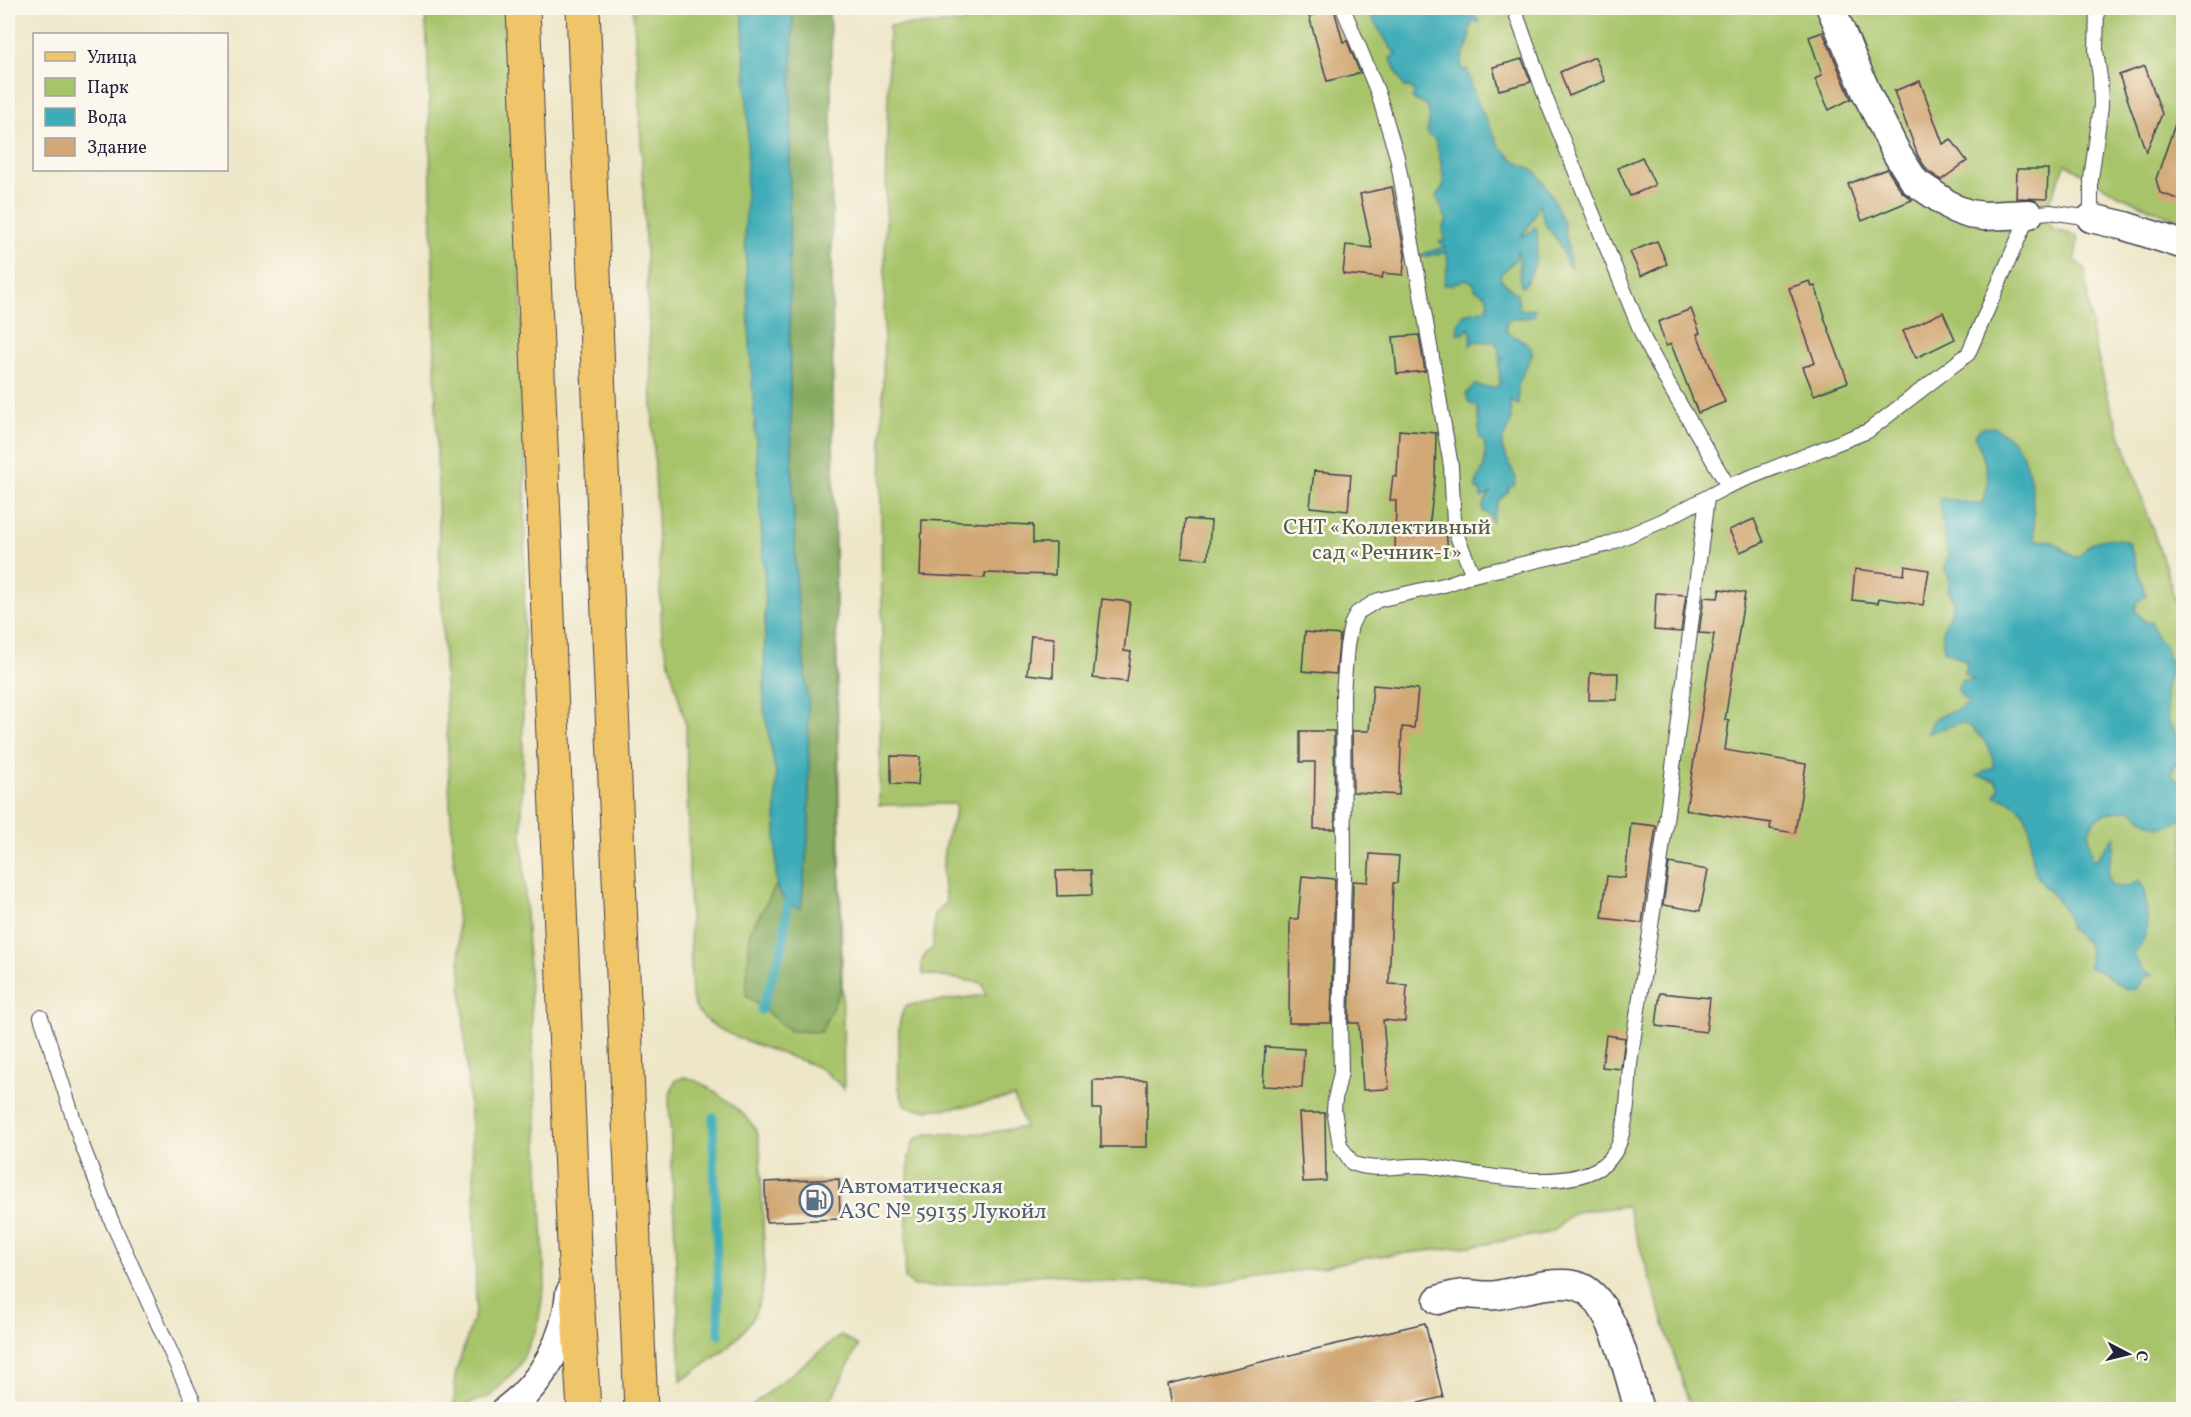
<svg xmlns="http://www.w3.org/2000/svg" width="2191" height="1417" font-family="Vollkorn,serif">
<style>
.green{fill:#a8c46b;stroke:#657353;stroke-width:1.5}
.forest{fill:#86aa5f;stroke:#54664d;stroke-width:1.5}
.water{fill:#3cacb8;stroke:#2f677a;stroke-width:1.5}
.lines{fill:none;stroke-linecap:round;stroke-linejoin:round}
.stream{stroke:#3cacb8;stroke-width:9}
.building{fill:#d2a876}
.lane-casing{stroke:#403f50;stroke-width:16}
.street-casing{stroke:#403f50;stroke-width:31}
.primary-casing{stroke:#403f50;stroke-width:35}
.lane{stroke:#fff;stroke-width:14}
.street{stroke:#fff;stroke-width:28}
.primary{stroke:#f0c469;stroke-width:33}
.labels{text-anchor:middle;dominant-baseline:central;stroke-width:5;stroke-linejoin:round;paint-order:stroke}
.park-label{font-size:22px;fill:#515b4c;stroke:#fbf7ec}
.service-label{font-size:22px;fill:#4e5e75;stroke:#fbf7ec;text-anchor:start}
</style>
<rect width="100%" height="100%" fill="#fbf7ec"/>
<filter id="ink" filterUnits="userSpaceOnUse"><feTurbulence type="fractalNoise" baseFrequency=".0167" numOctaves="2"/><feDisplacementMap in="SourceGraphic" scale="12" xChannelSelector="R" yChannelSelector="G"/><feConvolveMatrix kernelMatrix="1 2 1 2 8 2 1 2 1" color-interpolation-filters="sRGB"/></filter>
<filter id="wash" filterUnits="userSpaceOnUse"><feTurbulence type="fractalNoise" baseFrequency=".008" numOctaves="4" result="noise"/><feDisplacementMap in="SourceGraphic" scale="24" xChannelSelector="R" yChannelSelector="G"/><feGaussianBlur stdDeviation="1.35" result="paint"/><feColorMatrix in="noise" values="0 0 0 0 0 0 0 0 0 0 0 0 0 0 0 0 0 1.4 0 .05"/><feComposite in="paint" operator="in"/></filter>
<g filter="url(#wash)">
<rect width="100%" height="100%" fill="#ede6c7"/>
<g class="green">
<path d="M425 8H508L526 422 522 834 545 1283 537 1328 519 1366 490 1396 454 1409 455 1375 476 1310 474 1178 450 803 439 539 428 59Z"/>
<path d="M633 8H829L833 428 844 1089C836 1082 829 1073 819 1068 788 1052 704 1037 693 1002 691 994 692 983 691 974L686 725 662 637 639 93Z"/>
<path d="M965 8H2183V222L2119 195 2066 164 2050 199 2051 229 2078 236 2075 260 2085 269 2092 334 2108 397 2165 566 2177 606 2183 653V1409H1691L1627 1206 1574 1212 1553 1232 1480 1245 1362 1258 1323 1267 1207 1284 1110 1282 1048 1274 934 1287 914 1286 905 1279 909 1157 914 1140 927 1134 986 1133 1025 1127 1014 1097C996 1100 916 1119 905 1104 897 1093 898 1071 899 1058 899 1041 896 1018 907 1005L986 995 982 983 923 974C919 961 923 955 933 948L934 914 946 903C943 883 941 865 945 845 947 830 957 819 956 804L879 805 882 637 881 501 889 26 965 23Z"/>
<path d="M684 1077C703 1080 748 1113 756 1131 759 1136 759 1144 760 1149 761 1174 762 1198 763 1223 764 1259 770 1299 745 1329 729 1350 703 1365 681 1381L669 1097 676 1080Z"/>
<path d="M841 1335 858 1346 830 1402 840 1409H747Z"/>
</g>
<path class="forest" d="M793 8H829L831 46 833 428 841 989 821 1032 790 1031 746 995 750 932 776 886 787 904 801 908 809 827 808 702 796 586 790 394 789 206Z"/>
<g class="water">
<path d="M742 8H793L789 206 790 394 796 586 808 702 809 827 801 908 787 904 776 886V775L764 709 765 587 750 348 745 238 748 124Z"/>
<path d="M1367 8H1468C1470 15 1476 16 1480 22L1473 21C1469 28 1470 34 1469 41 1466 52 1459 58 1462 70L1467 69 1475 97 1500 147 1514 160 1536 172 1551 194 1564 224 1571 268 1567 263 1559 242 1546 226 1539 205 1532 221 1521 237 1531 231 1534 227 1537 229C1539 247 1536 274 1522 287 1517 278 1521 261 1518 249L1516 259 1500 275 1501 280 1517 294 1519 307 1522 310 1536 309 1535 314 1531 317 1509 319 1506 324V331C1515 339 1531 339 1532 354L1518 384V405L1510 400 1511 422 1502 441V448L1516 478 1515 485 1509 487 1508 492 1498 501 1492 522 1488 514 1483 511V505L1490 493 1481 498V491L1476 489C1475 481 1479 478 1482 471 1486 462 1486 451 1484 441L1480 439 1477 407 1469 403 1466 394 1475 385C1483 387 1493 390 1500 384L1499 363 1504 358 1499 359V349L1495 342 1476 341 1470 345 1472 336 1469 328 1463 334 1457 333 1459 321 1464 314 1487 309 1488 303 1486 295 1475 289 1474 283 1465 279 1452 285H1444L1448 263 1446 252 1418 258 1425 253 1445 247 1439 241H1445L1443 227 1447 221 1437 197 1444 185C1443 172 1439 150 1434 138L1429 136 1427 131C1431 122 1430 114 1427 105L1412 99 1415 92 1410 87H1404L1390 58 1396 55 1370 16Z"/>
<path d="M1993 427C2040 450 2030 497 2035 540 2040 541 2046 540 2051 541 2060 544 2065 553 2077 557 2083 554 2086 547 2091 544 2100 537 2121 537 2129 543L2146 596 2137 602 2135 610 2144 621 2152 623 2158 640 2166 646 2171 669 2165 691 2168 722 2184 746 2183 755 2174 766 2172 775 2175 779 2183 782C2184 792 2186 807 2183 816 2182 819 2180 820 2177 822 2158 835 2146 820 2131 810 2091 811 2082 827 2094 862L2115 836C2115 854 2103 867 2111 885 2121 889 2130 887 2139 880 2147 890 2149 926 2144 938 2142 944 2137 949 2134 955L2143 971 2152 975 2143 978C2134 1001 2120 984 2107 976 2102 972 2095 970 2089 967 2088 960 2091 953 2089 947 2087 938 2074 935 2068 927 2071 904 2043 891 2035 872 2026 852 2037 833 2023 812 2016 803 2006 798 1995 796L1999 788 1995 780 1977 776 1993 767C1993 762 1993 757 1991 753 1988 743 1971 724 1961 723L1927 733C1929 729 1931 723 1934 720 1942 711 1957 714 1969 702L1963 698 1958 690 1961 680H1974L1964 673 1967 667 1966 661 1944 650C1944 644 1942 637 1943 631 1946 615 1961 604 1948 590 1950 582 1951 577 1945 571V564L1948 557 1939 501 1942 498 1980 505C1996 482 1983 458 1975 435L1981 428Z"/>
</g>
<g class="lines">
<g class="stream">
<path d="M761 1010 783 945 787 904"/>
<path d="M713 1117 719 1335"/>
</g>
</g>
<g id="blocks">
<g class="building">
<path d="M1334 9 1343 42 1347 41 1360 73 1327 81 1309 16Z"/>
<path d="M1823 32 1851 99 1829 110 1815 79 1822 75 1809 37Z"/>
<path d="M1595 57 1605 81 1569 96 1560 72Z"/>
<path d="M1522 59 1531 82 1499 90 1493 67Z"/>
<path d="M2145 66 2162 114 2146 152 2119 75Z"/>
<path d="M1920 81 1943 144 1951 139 1967 161 1941 180 1927 170 1918 156 1894 91Z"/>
<path d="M2180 110 2184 111V201L2160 193 2156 179Z"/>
<path d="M1642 157 1655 185 1630 196 1618 168Z"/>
<path d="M1887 169 1901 191 1912 200 1862 221 1848 184Z"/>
<path d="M2017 169H2048L2047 199 2016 198Z"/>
<path d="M1392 187 1405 255 1403 275 1383 273 1382 278 1343 274 1346 245 1372 248 1360 194Z"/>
<path d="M1657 241 1667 264 1641 276 1630 252Z"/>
<path d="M1810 281 1812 287 1815 286 1825 316 1824 317 1848 382 1814 395 1803 367 1815 363 1789 288Z"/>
<path d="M1691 309 1700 333 1697 334 1725 402 1698 413 1671 344 1666 346 1658 322Z"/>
<path d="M1943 312 1955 339 1916 358 1903 331Z"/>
<path d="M1419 335 1425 371 1397 374 1393 337Z"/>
<path d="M1399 430 1436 433 1435 477 1429 528 1446 529 1448 554 1395 553 1396 501 1390 500 1393 476 1397 477Z"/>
<path d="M1314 471 1351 474 1348 511 1310 507Z"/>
<path d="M1185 519 1211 521 1208 559 1182 557Z"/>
<path d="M1754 519 1764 542 1740 552 1729 530Z"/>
<path d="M922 520 1033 525V543H1056L1055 575 985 573V578L920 575Z"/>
<path d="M1905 566 1929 570 1923 605 1879 598 1878 603 1852 600 1855 569 1904 575Z"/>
<path d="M1720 589 1745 593 1725 720 1729 721 1725 750 1806 764 1795 833 1770 829 1771 823 1686 810 1714 634 1699 633 1704 597 1718 598Z"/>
<path d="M1656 593 1686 595 1681 632 1654 630Z"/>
<path d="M1102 599 1130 602 1124 651 1131 652 1127 682 1093 678Z"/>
<path d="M1305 632 1340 635 1336 674 1302 671Z"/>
<path d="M1031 636 1054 638 1053 677 1027 674Z"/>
<path d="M1590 673H1618L1617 700H1589Z"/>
<path d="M1373 685 1418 689 1414 728 1402 727 1399 795 1353 792 1352 731H1369Z"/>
<path d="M1300 731H1334L1335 829H1314L1315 762H1300Z"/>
<path d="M891 756 920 757 918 785 891 784Z"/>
<path d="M1631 823 1656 826 1642 923 1602 918 1607 876 1625 878Z"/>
<path d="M1370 854 1399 856 1397 883H1393L1389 984 1407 985 1405 1022 1383 1020 1389 1089 1363 1090 1359 1023H1349L1353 881 1368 882Z"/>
<path d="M1669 863 1708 870 1700 911 1663 905Z"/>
<path d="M1091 870 1092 895 1057 896 1056 871Z"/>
<path d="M1302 876 1335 879 1331 1023H1289L1290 919H1298Z"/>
<path d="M1660 993 1710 998 1706 1032 1656 1026Z"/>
<path d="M1606 1035 1625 1038 1621 1069 1602 1067Z"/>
<path d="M1265 1047 1304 1049 1302 1088 1263 1086Z"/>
<path d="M1093 1080H1147V1147H1101V1109H1093Z"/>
<path d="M1299 1113H1325L1326 1181 1303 1182Z"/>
<path d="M839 1179 840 1219 766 1222 765 1182Z"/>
<path d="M1425 1323 1443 1397 1390 1410H1385L1384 1404 1359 1410H1173L1168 1384Z"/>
</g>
</g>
</g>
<g filter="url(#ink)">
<use href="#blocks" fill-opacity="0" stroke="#403f50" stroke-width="1.5"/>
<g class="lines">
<defs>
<g id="lane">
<path d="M1343 8 1378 93 1397 157 1451 466 1454 523 1457 536 1473 575"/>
<path d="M1514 8 1548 104 1644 339 1671 389 1728 486"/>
<path d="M1707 498C1686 660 1668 823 1642 984 1638 1011 1633 1038 1630 1065 1628 1089 1628 1115 1621 1137 1619 1147 1612 1158 1605 1164 1564 1195 1474 1173 1427 1166 1401 1164 1377 1173 1352 1163L1340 1145 1334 1110 1335 1099 1341 1072 1340 1024 1344 874 1343 693 1347 646 1351 625 1357 613 1378 600 1444 585 1473 575 1606 545 1662 521 1728 486 1868 431 1968 354 2029 214 2050 212 2091 218V179L2101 106 2100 77 2096 51 2097 8"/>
<path d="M41 1017 81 1142 112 1222 197 1410"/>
</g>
<g id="street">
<path d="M1831 8 1867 94 1897 154 1915 182 1955 209 1969 214 1984 216 2029 214"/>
<path d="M2091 218 2125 226 2184 245"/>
<path d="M1438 1300C1447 1297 1456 1294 1465 1294 1476 1294 1486 1297 1497 1295 1521 1291 1549 1281 1574 1285 1612 1291 1629 1377 1639 1410"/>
<path d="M506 1410C543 1383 566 1339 570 1293"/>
</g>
<g id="primary">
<path d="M523 8 574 1246 584 1410"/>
<path d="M583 8 641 1410"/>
</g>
</defs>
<use href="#lane" class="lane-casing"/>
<use href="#street" class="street-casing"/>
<use href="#primary" class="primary-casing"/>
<use href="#lane" class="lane"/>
<use href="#street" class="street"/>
<use href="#primary" class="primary"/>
</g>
</g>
<defs>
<symbol id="fuel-ring" viewBox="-11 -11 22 22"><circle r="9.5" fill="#fbf7ec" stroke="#5c6f8a" stroke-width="1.5"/><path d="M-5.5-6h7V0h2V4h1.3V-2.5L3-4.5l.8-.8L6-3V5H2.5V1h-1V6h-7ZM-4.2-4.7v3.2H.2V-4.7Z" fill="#5c6f8a"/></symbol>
</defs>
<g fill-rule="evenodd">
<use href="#fuel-ring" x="797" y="1181" width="38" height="38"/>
</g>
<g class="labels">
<g class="park-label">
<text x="1387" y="528">СНТ «Коллективный<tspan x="1387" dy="25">сад «Речник-1»</tspan></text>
</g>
<g class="service-label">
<text x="839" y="1187">Автоматическая<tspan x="839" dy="25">АЗС № 59135 Лукойл</tspan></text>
</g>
</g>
<rect width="2191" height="1417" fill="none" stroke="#fbf7ec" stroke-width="30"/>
<rect x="33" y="33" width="195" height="138" fill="#fbf7ec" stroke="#a4a2a5" stroke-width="1.5"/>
<rect x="45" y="52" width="30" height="9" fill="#f0c469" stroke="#a4a2a5" stroke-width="1.5"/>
<text x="87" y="63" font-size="18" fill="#22223b">Улица</text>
<rect x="45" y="78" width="30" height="18" fill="#a8c46b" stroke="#a4a2a5" stroke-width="1.5"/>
<text x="87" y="93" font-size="18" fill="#22223b">Парк</text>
<rect x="45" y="108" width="30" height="18" fill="#3cacb8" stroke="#a4a2a5" stroke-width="1.5"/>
<text x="87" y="123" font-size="18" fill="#22223b">Вода</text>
<rect x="45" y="138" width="30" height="18" fill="#d2a876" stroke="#a4a2a5" stroke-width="1.5"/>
<text x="87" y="153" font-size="18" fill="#22223b">Здание</text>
<g transform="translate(2128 1354) rotate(97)" stroke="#fbf7ec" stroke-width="4.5" paint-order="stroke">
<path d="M0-4.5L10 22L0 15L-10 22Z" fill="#22223b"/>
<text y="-9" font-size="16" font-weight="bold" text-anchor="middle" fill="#22223b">С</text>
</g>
</svg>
